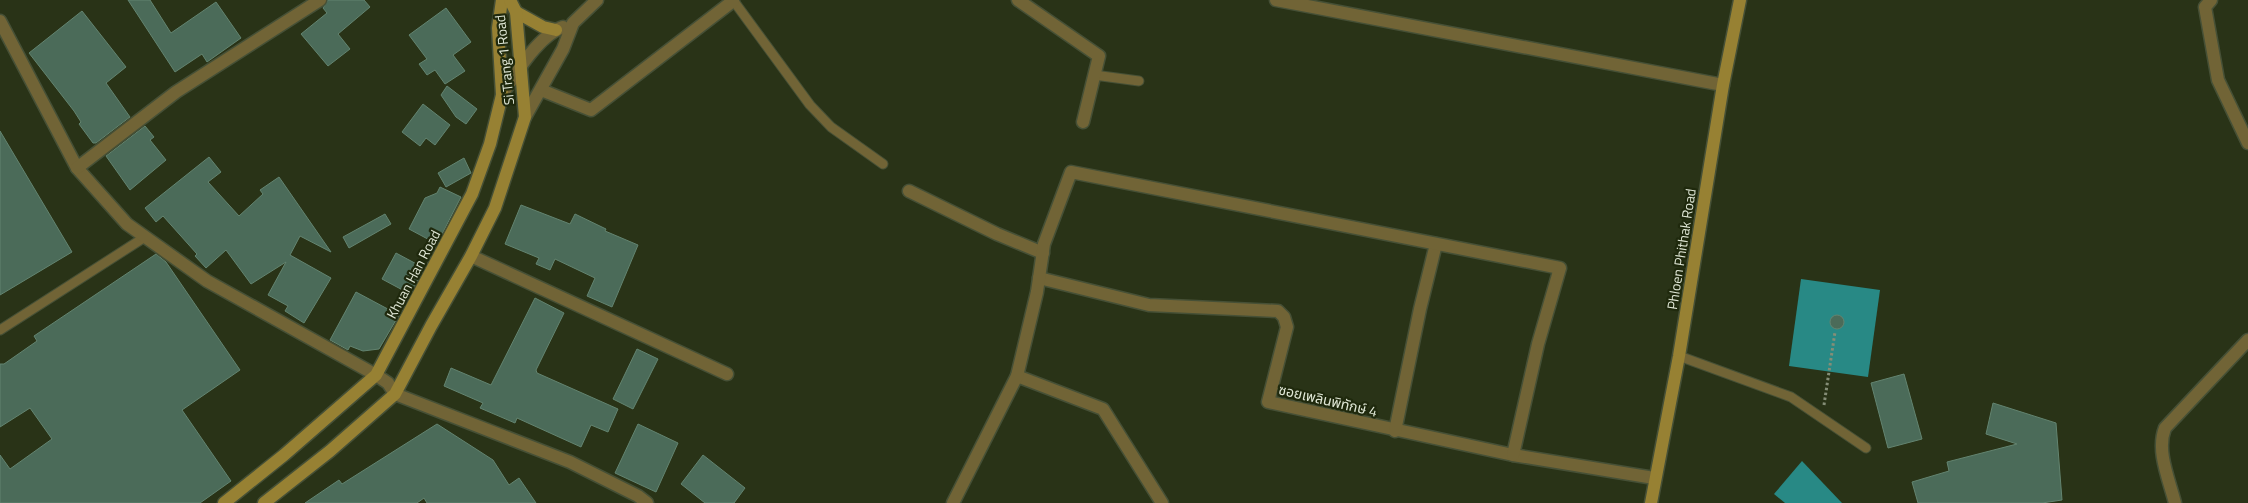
<svg xmlns="http://www.w3.org/2000/svg" width="2248" height="503" font-family="'Titillium Web','Noto Sans Thai',sans-serif">
<style>
.water{fill:#288985}
.building{fill:#4b6b59;stroke:#638470}
.lines{fill:none;stroke-linecap:round;stroke-linejoin:round}
.service-casing{stroke:#465036;stroke-width:11}
.minor-casing{stroke:#465036;stroke-width:15}
.tertiary-casing{stroke:#465036;stroke-width:15}
.secondary-casing{stroke:#465036;stroke-width:15}
.path{stroke:#858e77;stroke-width:3;stroke-dasharray:2.5 2.5;stroke-linecap:butt}
.service{stroke:#716436;stroke-width:9}
.minor{stroke:#716436;stroke-width:12}
.tertiary{stroke:#716436;stroke-width:12}
.secondary{stroke:#978133;stroke-width:12}
.labels{text-anchor:middle;dominant-baseline:central;stroke-width:4.5;stroke-linejoin:round;paint-order:stroke}
.street-label{font-size:14px;fill:#e1e8d7;stroke:#1f290d}
</style>
<rect width="100%" height="100%" fill="#293317"/>
<g class="water">
<path d="M1801 279 1880 290 1868 377 1789 366Z"/>
<path d="M1802 461 1842 503H1785L1774 494Z"/>
</g>
<g class="building">
<path d="M128 0H150L171 33 216 2 241 38 207 62 202 54 175 72Z"/>
<path d="M328 0H364L370 7 338 34 350 49 328 66 301 34 327 13 323 8Z"/>
<path d="M446 8 471 42 453 55 465 71 445 84 435 70 427 75 419 64 427 59 409 35Z"/>
<path d="M82 11 126 67 106 83 130 117 96 143H93L79 124 81 122 74 111 29 53Z"/>
<path d="M447 86 477 109 466 124 456 117 441 95Z"/>
<path d="M423 104 450 125 435 145 426 138 420 146 402 132Z"/>
<path d="M145 126 154 137 150 140 166 160 130 190 106 156Z"/>
<path d="M0 131 72 252 0 295Z"/>
<path d="M209 157 221 172 208 182 239 216 263 194 260 190 279 177 331 252 300 236 290 255 331 278 304 323 285 311 288 306 268 295 286 262 251 284 226 250 206 268 195 256 197 254 163 216 156 222 145 208Z"/>
<path d="M464 158 471 173 446 187 438 173Z"/>
<path d="M440 187 461 197 437 244 409 229 425 198 437 193Z"/>
<path d="M521 205 570 224 575 214 606 229 605 231 638 245 612 307 587 296 595 278 555 259 550 270 536 264 539 258 505 244Z"/>
<path d="M385 214 391 224 349 248 343 237Z"/>
<path d="M396 253 424 268 410 294 382 279Z"/>
<path d="M156 254 166 262 240 370 182 410 231 481 200 503H0V455L10 469 52 439 30 408 0 427V364H4L37 341 34 336Z"/>
<path d="M356 292 399 315 379 349 363 351 350 346 348 350 330 340Z"/>
<path d="M535 298 564 313 536 370 537 373 618 409 608 432 591 425 581 447 517 418 515 423 480 408 483 403 444 386 451 368 491 385Z"/>
<circle cx="1837" cy="322" r="7"/>
<path d="M637 349 658 359 633 409 613 399Z"/>
<path d="M1904 374 1922 439 1888 448 1871 383Z"/>
<path d="M1993 403 2056 423 2062 500 2042 503H1918L1912 482 1949 471 1947 462 2017 444 1986 434Z"/>
<path d="M437 424 493 460 509 485 519 478 536 503H427L424 498 417 503H305L339 480 342 484Z"/>
<path d="M638 424 678 443 656 492 615 473Z"/>
<path d="M703 455 745 488 734 503H705L681 484Z"/>
</g>
<g class="lines">
<defs>
<g id="service">
<path d="M733 0 810 105 831 127 883 164"/>
<path d="M1094 75 1139 81"/>
<path d="M0 330 145 237"/>
<path d="M1679 356 1791 397 1866 448"/>
</g>
<g id="minor">
<path d="M1018 0 1099 56 1083 122"/>
<path d="M1276 0 1723 85"/>
<path d="M2211 0 2205 7 2218 80 2248 143"/>
<path d="M0 21 77 168 127 224 207 281 376 375 388 383 395 394 570 462 638 496 647 503"/>
<path d="M541 90 591 110 733 1"/>
<path d="M77 168 176 92 320 0"/>
<path d="M909 191 997 234 1043 253"/>
<path d="M471 256 727 374"/>
<path d="M1039 278 1149 305 1278 311 1284 317 1287 327 1268 402 1513 455 1654 478"/>
<path d="M1017 376 1103 409 1162 503"/>
<path d="M1395 431 1420 309 1436 244"/>
<path d="M953 503 1017 376 1037 292 1044 244 1071 172 1560 268 1538 344 1513 455"/>
<path d="M2175 503C2169 479 2156 451 2165 428L2248 340"/>
</g>
<g id="tertiary">
<path d="M502 95C516 73 538 36 563 27"/>
<path d="M525 117 563 49 573 23 597 0"/>
</g>
<g id="secondary">
<path d="M516 12 543 27 556 30"/>
<path d="M224 503 284 455 376 375 472 194 490 144 502 95 498 28 502 0"/>
<path d="M264 503 330 451 395 394 431 326 471 256 495 208 525 117 516 12 510 0"/>
<path d="M1651 503 1679 356 1723 85 1740 0"/>
</g>
</defs>
<use href="#service" class="service-casing"/>
<use href="#minor" class="minor-casing"/>
<use href="#tertiary" class="tertiary-casing"/>
<use href="#secondary" class="secondary-casing"/>
<path class="path" d="M1824 405 1835 332"/>
<use href="#service" class="service"/>
<use href="#minor" class="minor"/>
<use href="#tertiary" class="tertiary"/>
<use href="#secondary" class="secondary"/>
</g>
<g class="labels">
<g class="street-label">
<text transform="translate(504 60) rotate(-96)">Si Trang 1 Road</text>
<text transform="translate(1681 249) rotate(-81)">Phloen Phithak Road</text>
<text transform="translate(413 274) rotate(-62)">Khuan Han Road</text>
<text transform="translate(1328 400) rotate(13)">ซอยเพลินพิทักษ์ 4</text>
</g>
</g>
</svg>
